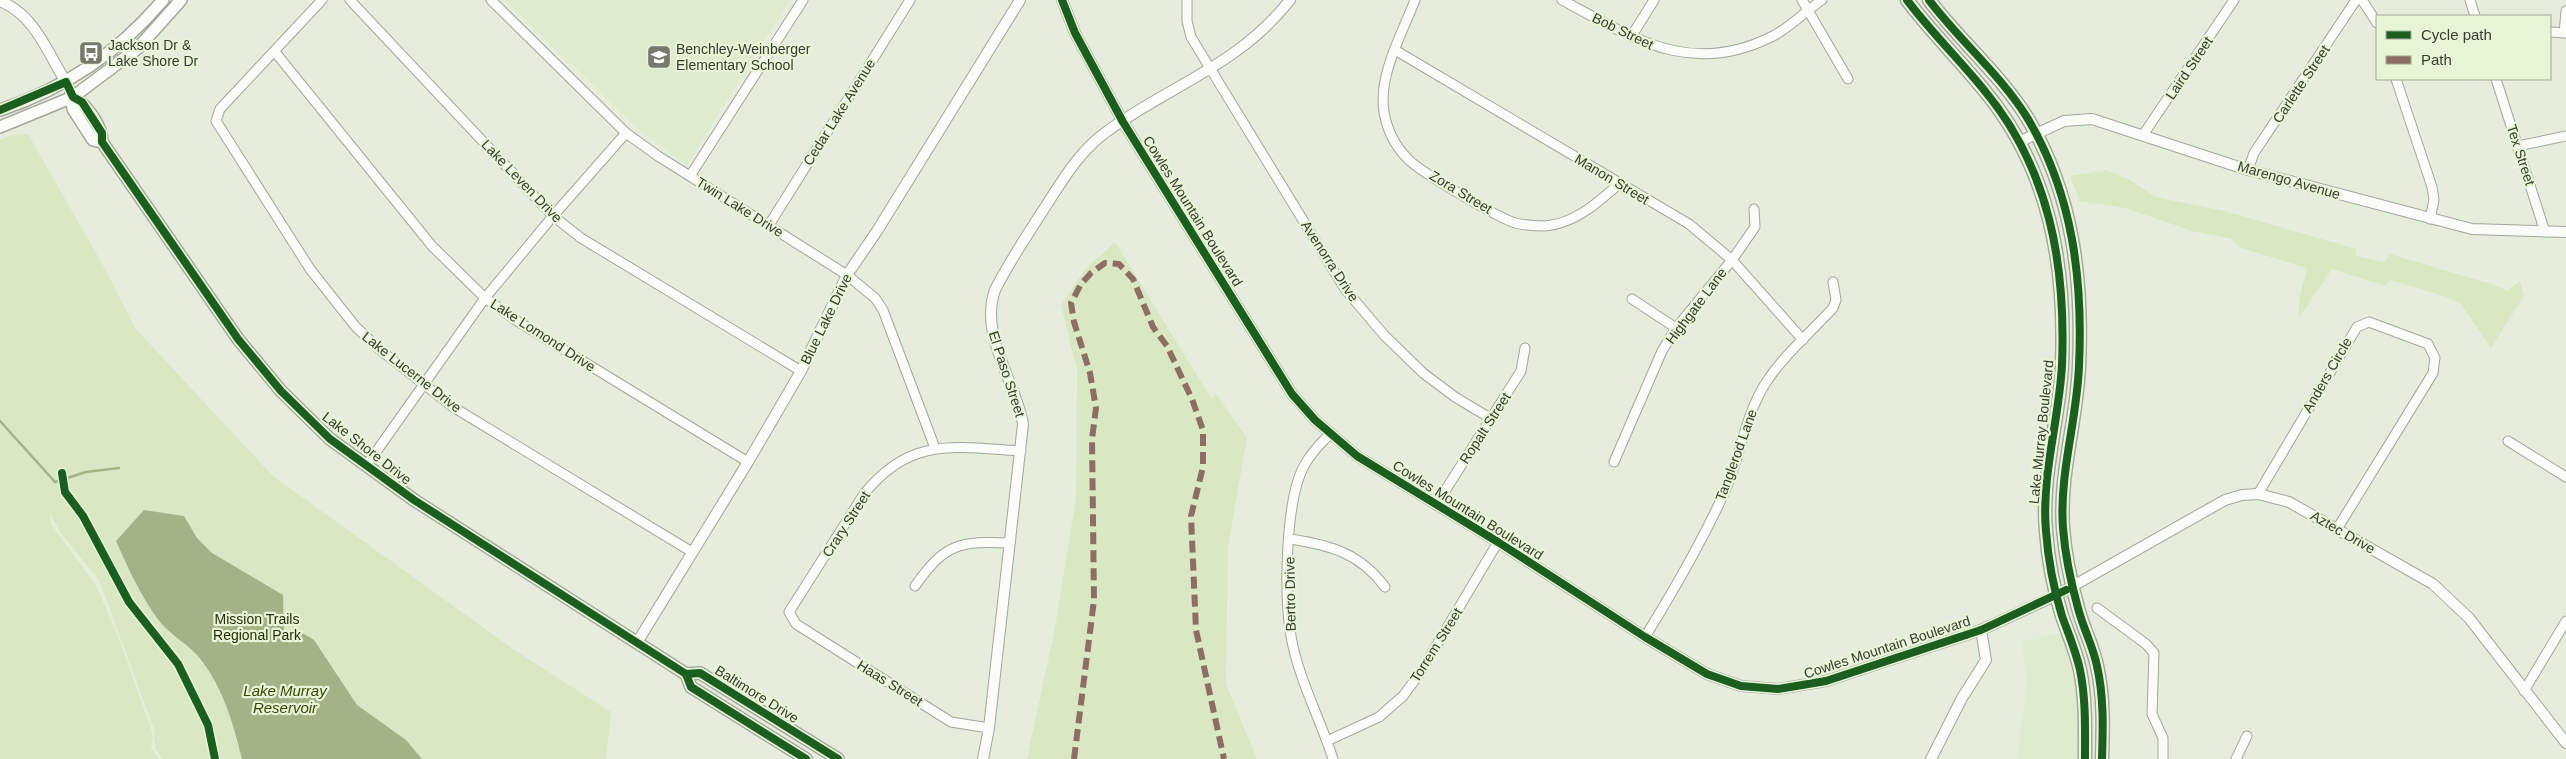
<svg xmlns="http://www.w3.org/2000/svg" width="2566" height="759" font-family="Helvetica,sans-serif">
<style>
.built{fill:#dfebcf}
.green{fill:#d9e8c2}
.water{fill:#a2b387}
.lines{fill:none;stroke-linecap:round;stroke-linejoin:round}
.stream{stroke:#a2b387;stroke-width:2.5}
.minor-casing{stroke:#a2a79b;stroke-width:11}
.tertiary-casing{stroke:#a2a79b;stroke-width:12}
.secondary-casing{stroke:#a2a79b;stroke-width:14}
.primary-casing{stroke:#a2a79b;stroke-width:15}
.minor{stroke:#fbfcfa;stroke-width:9}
.tertiary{stroke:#fbfcfa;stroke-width:10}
.secondary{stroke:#fbfcfa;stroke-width:11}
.primary{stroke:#fbfcfa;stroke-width:12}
.quiet{stroke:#8d6e63;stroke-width:6;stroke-dasharray:12 6;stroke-linecap:butt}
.cycleway-casing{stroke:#e8f4d6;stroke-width:11}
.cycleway{stroke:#1b5e20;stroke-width:8}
.labels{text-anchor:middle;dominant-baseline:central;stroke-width:4.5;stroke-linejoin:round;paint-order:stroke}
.street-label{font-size:14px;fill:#373c30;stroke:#e8f4d6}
.poi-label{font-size:14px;fill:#373c30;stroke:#e8f4d6;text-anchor:start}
.park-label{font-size:14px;fill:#223004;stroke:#e8f4d6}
.water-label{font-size:15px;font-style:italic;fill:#354906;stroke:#e8f4d6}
</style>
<rect width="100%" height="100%" fill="#e7eddd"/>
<g class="built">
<path d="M505 0H790L687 165 641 132Z"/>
<path d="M2062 633 2078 695 2079 759H2017L2027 681 2022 641Z"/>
</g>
<g class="green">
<path d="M28 134 104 267 135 328 273 476 513 649 611 712 606 759H162L155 748 154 729 99 580 61 534 50 513 51 524 96 585 120 641 153 735 151 748 159 759H0V140L9 136Z"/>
<path d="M2106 170 2130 180 2155 197 2225 211 2356 249V256L2385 262 2390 254 2498 286 2507 291 2520 281 2524 296 2491 348 2461 304 2444 296 2390 280 2385 286 2332 269 2299 318V300L2307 268 2238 247 2232 239 2192 231 2125 208 2080 201 2070 176Z"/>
<path d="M1115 242 1211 398 1216 394 1247 438 1228 547 1226 684 1257 759H1027L1055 628 1076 497 1077 371 1061 305 1084 271Z"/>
</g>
<path class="water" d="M144 510 184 516 197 538 212 553 283 595 284 635 296 629 314 640 357 705 406 740 422 759H242C233 722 222 684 197 655 185 642 167 633 157 618 140 594 128 568 116 541Z"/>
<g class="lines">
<path class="stream" d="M0 421 55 482 86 472 119 468"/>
<defs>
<g id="minor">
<path d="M322 0 220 109 216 121 310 269 355 326 379 349 453 407 692 552"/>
<path d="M350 0 553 216 581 238 801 371"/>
<path d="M491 0 626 133 658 156 847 275 875 298 883 310 935 448"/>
<path d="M1187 0V21L1191 37 1345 289 1384 335 1423 373 1455 397 1490 418"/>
<path d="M1415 0C1402 34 1378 75 1384 112 1387 130 1395 146 1408 159 1420 172 1497 217 1515 223 1524 225 1535 226 1545 226 1576 223 1597 203 1619 184"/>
<path d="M1562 0C1633 38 1691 78 1773 36 1791 27 1805 11 1822 0"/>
<path d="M1802 0 1848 79"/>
<path d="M2362 0 2377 23"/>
<path d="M2470 0 2475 16"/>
<path d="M2550 32 2566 33"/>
<path d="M2564 33 2566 11"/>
<path d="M1631 37 1654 0"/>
<path d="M1395 50 1689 224 1732 260 1803 340"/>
<path d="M275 52 432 246 485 298 517 321 748 462"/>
<path d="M2396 79 2432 187 2434 200 2430 219"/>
<path d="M2496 79 2545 232"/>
<path d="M2143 135 2234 0"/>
<path d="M2518 146 2566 136"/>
<path d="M2248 170 2254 153 2356 0"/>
<path d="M690 176 803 0"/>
<path d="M769 225 910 0"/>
<path d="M1632 299 1676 328"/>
<path d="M1330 434C1320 444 1311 453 1304 466 1285 501 1284 597 1291 636 1298 678 1320 718 1333 759"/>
<path d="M2508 441 2566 477"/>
<path d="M1614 462 1662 351 1676 328 1732 260 1755 227 1754 209"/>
<path d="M366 466 485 298 553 216 626 133"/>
<path d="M2258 494 2357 327 2369 322 2428 344 2435 358 2433 373 2337 529"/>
<path d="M1436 505 1521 371 1525 348"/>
<path d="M1290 539C1330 545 1360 553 1385 587"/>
<path d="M915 586C945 543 960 541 1010 543"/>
<path d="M2097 608 2146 644 2154 653 2152 714 2163 738V759"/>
<path d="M1645 637C1674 590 1702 542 1725 491 1741 455 1745 414 1767 381 1785 354 1811 332 1833 308L1836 300 1833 282"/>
<path d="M2524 691 2566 621"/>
<path d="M989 728 951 722 796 624 789 612 864 494C910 436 956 447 1021 451"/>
<path d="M1327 741 1379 717 1403 696 1420 673 1498 542"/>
<path d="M2236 759 2247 736"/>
</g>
<g id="tertiary">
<path d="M1062 0 1075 33 1123 122 1292 394 1315 420 1357 456 1498 542 1645 637 1707 674 1741 686 1778 689 1826 681 1981 630 2057 595 2225 500 2242 495 2258 494 2289 502 2433 584 2469 618 2566 743"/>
<path d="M0 1C35 15 47 52 66 82"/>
<path d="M2019 142 2064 121 2092 119 2248 170 2472 229 2566 232"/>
<path d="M638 641 748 462 801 371 847 275 877 231 1020 0"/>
<path d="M983 759 989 728 1023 424C1015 380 979 335 995 290 1008 264 1024 240 1040 215 1060 185 1076 154 1106 132 1170 85 1238 66 1290 0"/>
<path d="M1931 759 1962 698 1986 660 1981 630"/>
</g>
<g id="secondary">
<path d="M71 92 73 109 93 140 102 142"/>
<path d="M73 97C87 105 102 126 102 142L238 339 281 391 330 439 414 500 686 674"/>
<path d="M0 110C64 89 119 52 163 0"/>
<path d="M0 127 73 97 138 48 181 0"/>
<path d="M686 674 700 673 838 759"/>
<path d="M686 674 691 687 806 759"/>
</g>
<g id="primary">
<path d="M1907 0C1931 32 1959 59 1984 90 2050 169 2066 265 2062 365 2059 421 2041 476 2046 531 2048 558 2054 590 2062 616 2068 633 2076 651 2080 670 2086 699 2085 729 2085 759"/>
<path d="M1929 0C1960 41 2001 75 2028 119 2073 195 2083 280 2079 366 2077 420 2059 474 2063 528 2065 554 2071 583 2078 608 2083 628 2093 646 2097 666 2104 697 2103 728 2102 759"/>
</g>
</defs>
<use href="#minor" class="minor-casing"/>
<use href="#tertiary" class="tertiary-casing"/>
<use href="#secondary" class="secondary-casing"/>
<use href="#primary" class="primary-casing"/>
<use href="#minor" class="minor"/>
<use href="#tertiary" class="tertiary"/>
<use href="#secondary" class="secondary"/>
<use href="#primary" class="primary"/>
<path class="quiet" d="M1074 759 1094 600 1092 439 1096 408 1090 373 1074 322 1071 303 1081 284 1091 273 1105 263 1119 264 1133 279 1153 327 1167 346 1192 399 1203 430V467L1191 516 1196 630 1224 759"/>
<defs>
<g id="cycleway">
<path d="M1062 0 1075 33 1123 122 1292 394 1315 420 1357 456 1498 542 1645 637 1707 674 1741 686 1778 689 1826 681 1981 630 2066 590"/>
<path d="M1907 0C1931 32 1959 59 1984 90 2050 169 2066 265 2062 365 2059 421 2041 476 2046 531 2048 558 2054 590 2062 616 2068 633 2076 651 2080 670 2086 699 2085 729 2085 759"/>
<path d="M1929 0C1960 41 2001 75 2028 119 2073 195 2083 280 2079 366 2077 420 2059 474 2063 528 2065 554 2071 583 2078 608 2083 628 2093 646 2097 666 2104 697 2103 728 2102 759"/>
<path d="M0 110 66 82 73 97 82 102 102 133V142L238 339 281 391 330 439 414 500 686 674"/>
<path d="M62 473 65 492 83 516 129 602 178 664 208 725 215 759"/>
<path d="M686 674 700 673 838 759"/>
<path d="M686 674 691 687 806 759"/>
</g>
</defs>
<use href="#cycleway" class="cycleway-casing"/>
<use href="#cycleway" class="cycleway"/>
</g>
<defs>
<symbol id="bus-square" viewBox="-11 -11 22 22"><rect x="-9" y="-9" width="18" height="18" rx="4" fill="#757a6d" stroke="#e8f4d6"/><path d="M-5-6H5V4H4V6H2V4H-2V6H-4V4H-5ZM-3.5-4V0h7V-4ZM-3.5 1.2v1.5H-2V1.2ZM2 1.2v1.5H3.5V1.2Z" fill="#fff"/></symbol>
<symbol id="school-square" viewBox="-11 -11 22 22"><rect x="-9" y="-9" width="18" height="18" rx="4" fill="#757a6d" stroke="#e8f4d6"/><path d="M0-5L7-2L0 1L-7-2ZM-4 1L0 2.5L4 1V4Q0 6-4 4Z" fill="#fff"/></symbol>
</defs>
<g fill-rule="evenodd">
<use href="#bus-square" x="77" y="39" width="28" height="28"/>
<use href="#school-square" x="645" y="43" width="28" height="28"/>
</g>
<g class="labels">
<g class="street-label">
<text transform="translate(1623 31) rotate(26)">Bob Street</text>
<text transform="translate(2189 68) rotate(-56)">Laird Street</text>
<text transform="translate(2301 84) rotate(-56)">Carlette Street</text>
<text transform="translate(839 112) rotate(-58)">Cedar Lake Avenue</text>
<text transform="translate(2521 155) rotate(72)">Tex Street</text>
<text transform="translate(1612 179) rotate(31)">Manon Street</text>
<text transform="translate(2289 180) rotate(16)">Marengo Avenue</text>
<text transform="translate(522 181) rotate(46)">Lake Leven Drive</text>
<text transform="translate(1461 192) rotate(31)">Zora Street</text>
<text transform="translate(740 207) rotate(32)">Twin Lake Drive</text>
<text transform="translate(1193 211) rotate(58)">Cowles Mountain Boulevard</text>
<text transform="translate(1330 261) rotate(57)">Avenorra Drive</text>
<text transform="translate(1696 306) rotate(-53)">Highgate Lane</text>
<text transform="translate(826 319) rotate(-64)">Blue Lake Drive</text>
<text transform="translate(543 335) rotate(33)">Lake Lomond Drive</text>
<text transform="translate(412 372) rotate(38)">Lake Lucerne Drive</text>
<text transform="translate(1007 374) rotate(72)">El Paso Street</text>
<text transform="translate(2327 375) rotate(-60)">Anders Circle</text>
<text transform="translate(1485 428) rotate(-57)">Ropalt Street</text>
<text transform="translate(2041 432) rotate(-84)">Lake Murray Boulevard</text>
<text transform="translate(367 448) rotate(38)">Lake Shore Drive</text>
<text transform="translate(1736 455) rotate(-70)">Tanglerod Lane</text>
<text transform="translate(1468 510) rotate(32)">Cowles Mountain Boulevard</text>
<text transform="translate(846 524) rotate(-57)">Crary Street</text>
<text transform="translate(2343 532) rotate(30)">Aztec Drive</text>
<text transform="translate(1290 594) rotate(-91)">Bertro Drive</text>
<text transform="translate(1436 645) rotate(-58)">Torrem Street</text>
<text transform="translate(1887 647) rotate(-18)">Cowles Mountain Boulevard</text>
<text transform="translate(890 683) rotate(32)">Haas Street</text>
<text transform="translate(757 694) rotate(32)">Baltimore Drive</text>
</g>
<g class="poi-label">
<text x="108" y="45">Jackson Dr &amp;<tspan x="108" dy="16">Lake Shore Dr</tspan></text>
<text x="676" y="49">Benchley-Weinberger<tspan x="676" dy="16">Elementary School</tspan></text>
</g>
<g class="park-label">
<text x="257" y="619">Mission Trails<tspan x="257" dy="16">Regional Park</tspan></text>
</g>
<g class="water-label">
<text x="285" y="690">Lake Murray<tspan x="285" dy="17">Reservoir</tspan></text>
</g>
</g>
<rect x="2376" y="15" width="175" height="65" fill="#e8f4d6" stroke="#a1aa94"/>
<rect x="2386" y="31" width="25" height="8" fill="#1b5e20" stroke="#a1aa94"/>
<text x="2421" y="40" font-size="15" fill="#373c30">Cycle path</text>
<rect x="2386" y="56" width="25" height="8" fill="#8d6e63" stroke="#a1aa94"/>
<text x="2421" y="65" font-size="15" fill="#373c30">Path</text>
</svg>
